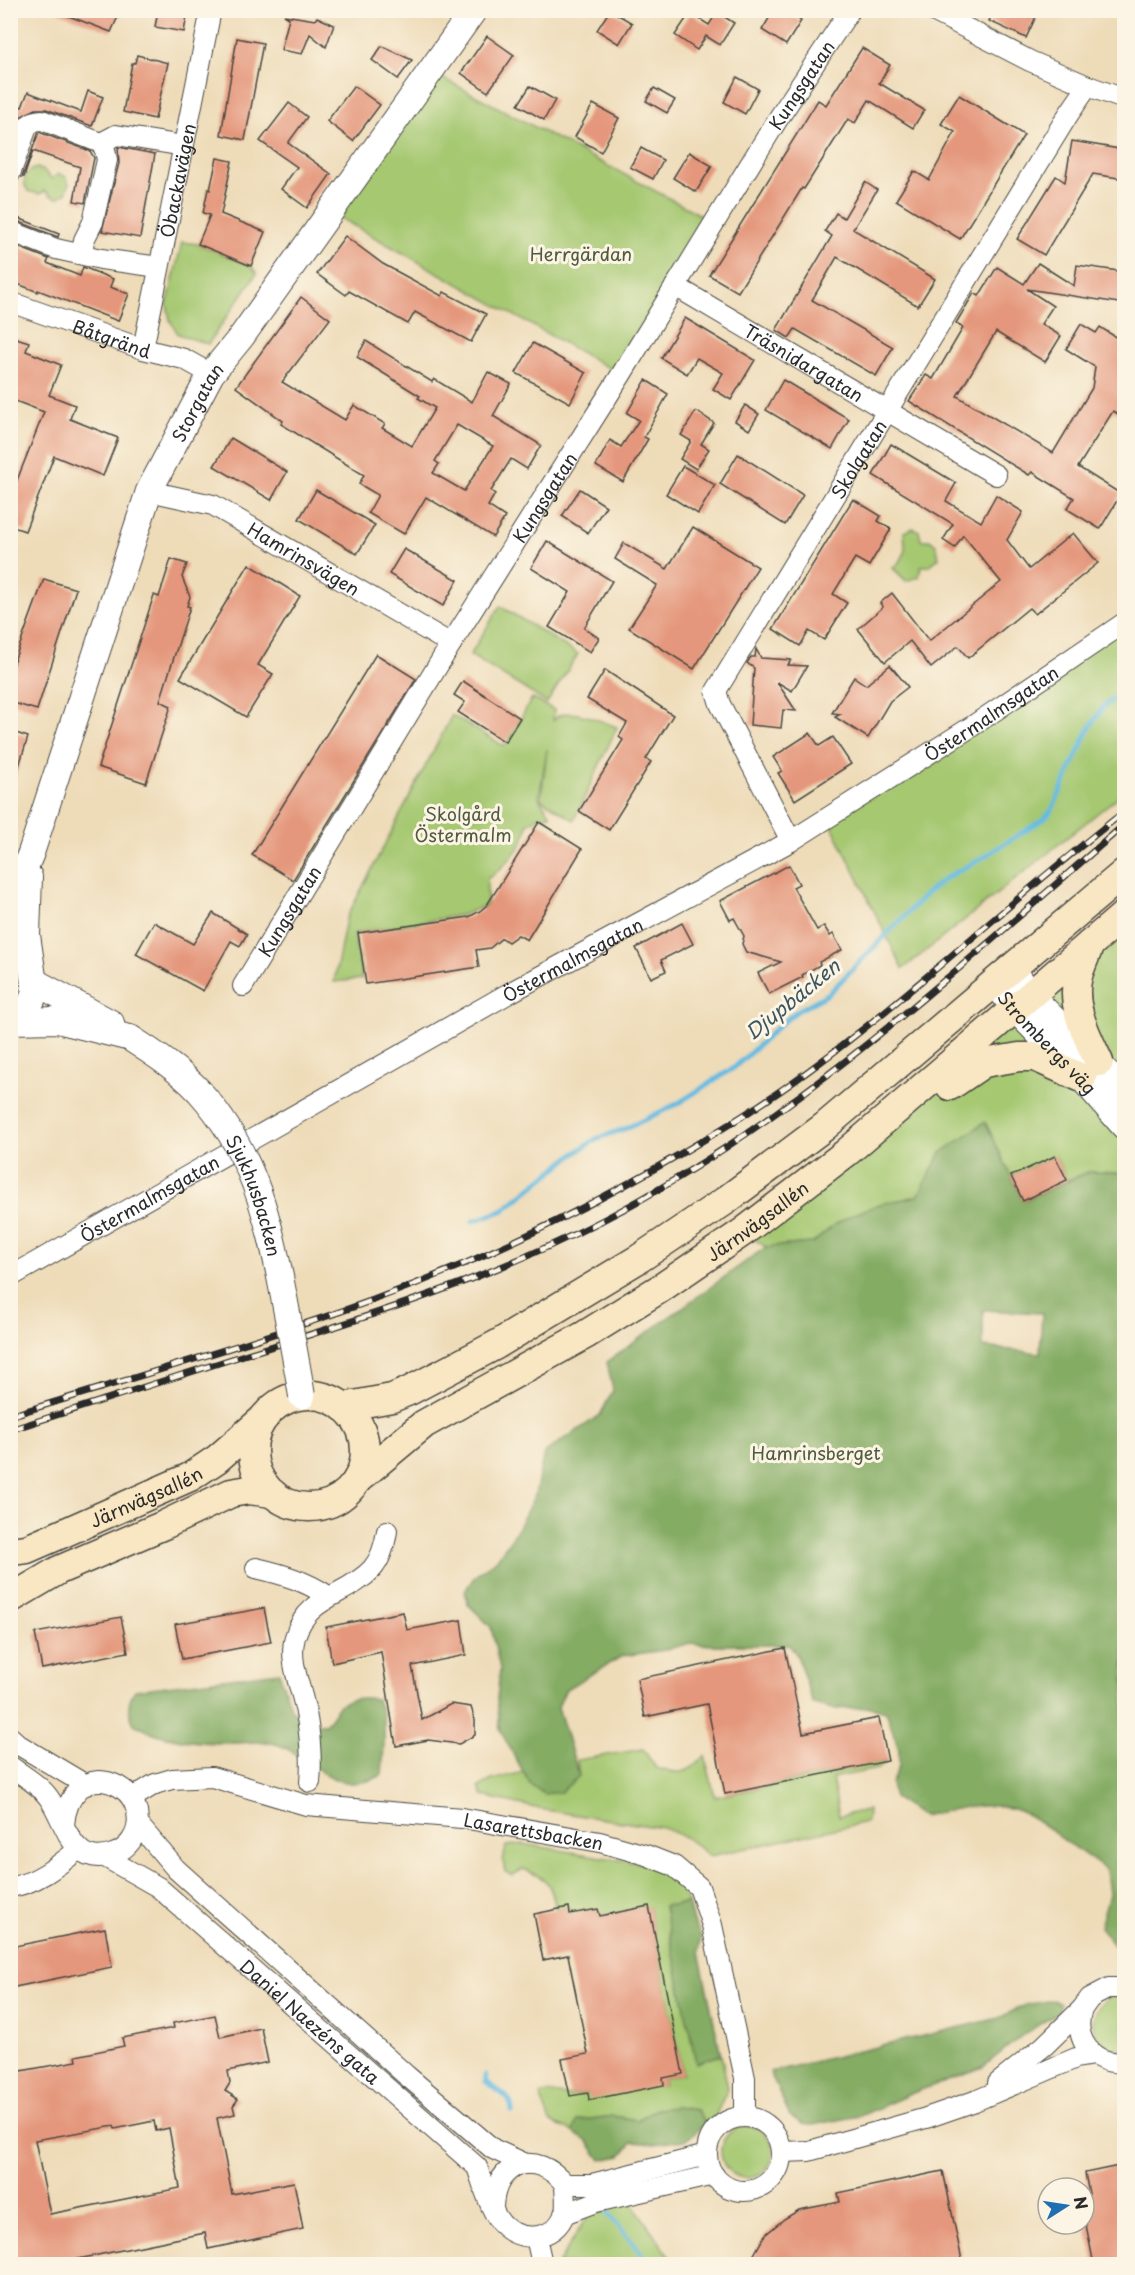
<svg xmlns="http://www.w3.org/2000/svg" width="1135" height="2275" font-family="'Playpen Sans',sans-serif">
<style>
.green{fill:#a5c871;stroke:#687a4e;stroke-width:1.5}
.forest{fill:#84ac63;stroke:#586c47;stroke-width:1.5;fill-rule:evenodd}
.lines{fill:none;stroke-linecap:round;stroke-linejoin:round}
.stream{stroke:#62bae0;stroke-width:5}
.building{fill:#e4977c;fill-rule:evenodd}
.minor-casing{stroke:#484640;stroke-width:22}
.tertiary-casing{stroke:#484640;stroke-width:28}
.secondary-casing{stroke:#484640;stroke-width:31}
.minor{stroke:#fff;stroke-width:20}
.tertiary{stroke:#fff;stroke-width:26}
.secondary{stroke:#f9e7c3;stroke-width:28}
.rail-casing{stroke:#2b2b2b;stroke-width:7}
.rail{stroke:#fcf5e5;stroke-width:4.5;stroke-dasharray:14;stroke-linecap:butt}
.tertiary-bridge-casing{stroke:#484640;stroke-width:28;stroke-linecap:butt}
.tertiary-bridge{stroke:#fff;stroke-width:26}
.labels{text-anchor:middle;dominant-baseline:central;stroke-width:6;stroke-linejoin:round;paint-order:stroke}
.street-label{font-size:18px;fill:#2b2b2b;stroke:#fcf5e5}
.park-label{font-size:18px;fill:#505a40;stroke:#fcf5e5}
.water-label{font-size:20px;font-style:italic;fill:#3c5661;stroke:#fcf5e5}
</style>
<rect width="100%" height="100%" fill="#fcf5e5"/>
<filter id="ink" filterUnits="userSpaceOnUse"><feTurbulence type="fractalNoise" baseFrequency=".0167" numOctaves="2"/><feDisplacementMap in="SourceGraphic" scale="12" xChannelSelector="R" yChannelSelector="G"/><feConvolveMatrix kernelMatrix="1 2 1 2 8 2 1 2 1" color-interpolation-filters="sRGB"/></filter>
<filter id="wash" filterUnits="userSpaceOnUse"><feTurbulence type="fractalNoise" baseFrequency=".008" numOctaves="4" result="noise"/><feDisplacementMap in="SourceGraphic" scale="24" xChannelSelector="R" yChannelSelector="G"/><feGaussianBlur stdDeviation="1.35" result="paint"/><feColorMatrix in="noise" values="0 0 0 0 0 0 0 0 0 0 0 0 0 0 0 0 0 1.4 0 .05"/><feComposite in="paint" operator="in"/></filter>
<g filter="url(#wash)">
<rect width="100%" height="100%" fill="#eedcb9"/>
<g class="green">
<path d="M431 72 714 222 621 375 331 213Z"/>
<path d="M37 168 44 171 52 179 59 174 65 176 69 183 66 193 58 198 51 196 46 191 39 194 28 191C21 181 25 170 37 168Z"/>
<path d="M182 242 198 244 251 266 257 273 208 344 178 334 170 320 167 305Z"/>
<path d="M913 528 919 531 921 540H929L936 544 939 558 929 566H921L919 577 906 581 893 568C908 556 905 549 904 532Z"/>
<path d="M500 606 578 654 547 703 470 655Z"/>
<path d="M1124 623V792L903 969 828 818Z"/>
<path d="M532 698 554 710 553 721C564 703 599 721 617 727L574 820 541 799 547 749 539 798 551 815 538 817 535 820 527 824C528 844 502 869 487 879V905L462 915 354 933 362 979 334 982 346 919 452 715 502 745 507 744Z"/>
<path d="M1124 915V1173L1088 1172 1067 1180 1055 1156 1011 1176 986 1123 941 1153 918 1196 880 1204 834 1225 813 1243 766 1247 743 1232Z"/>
<path d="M643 1749 656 1768C681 1775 687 1775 705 1756L715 1797 888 1761 877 1769 832 1778 839 1816 868 1810 867 1822 710 1856 685 1837 663 1828 545 1810 483 1796 479 1787 492 1780 523 1772 530 1784 579 1776 577 1760Z"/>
<path d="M523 1844 644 1864 676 1879 688 1903 664 1907 696 2062 721 2055 728 2088 715 2117 706 2123 697 2110 657 2109 637 2120 613 2116 577 2121 573 2132 550 2122 540 2095 552 2093 570 2096 664 2085 663 2078 683 2074 649 1907 600 1916 598 1909 570 1914 569 1907 556 1910C551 1883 549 1879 523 1869L513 1875 505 1872 503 1861 506 1846Z"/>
<path d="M1111 1997H1124V2049H1123C1090 2047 1082 2013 1111 1997Z"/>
<circle cx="747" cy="2152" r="26"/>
<path d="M627 2196 675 2264H558L591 2210Z"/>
</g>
<g class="forest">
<path d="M985 1122 1023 1201 1088 1172 1124 1173V1953L1114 1945 1100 1927 1109 1894 1106 1870C1093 1860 1081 1852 1068 1843 1045 1827 1026 1807 996 1806 972 1804 947 1811 923 1816L894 1798 891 1784 899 1766V1750L886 1711 872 1707 832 1709 813 1704 797 1655 789 1645H712L690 1643 665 1650 622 1656 566 1689 558 1707 579 1776 561 1792 544 1794 530 1784 500 1730 497 1699 500 1669 491 1627 468 1604 465 1591 475 1576 497 1559 515 1533 535 1495 544 1453 600 1415 613 1390 607 1362 766 1247 813 1243 834 1225 854 1214 880 1204 918 1196 941 1153ZM983 1310 1042 1313 1040 1353 983 1347Z"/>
<path d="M279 1672 292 1711 314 1724H325C331 1719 333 1714 337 1708 345 1697 364 1697 376 1699 389 1721 383 1751 382 1775 335 1800 317 1760 279 1745 263 1739 244 1744 228 1743 196 1743 162 1740 134 1724 128 1711 126 1703 135 1690Z"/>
<path d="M688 1903 693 1922 701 1936 699 1952 721 2055 696 2063 664 1906Z"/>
<path d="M1053 2000 1060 2003 1059 2012 1024 2034 983 2067 910 2094 860 2116 812 2125 803 2124 790 2116 770 2072 999 2018 1025 2005Z"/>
<path d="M676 2107 697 2110 706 2123 686 2140 654 2144 632 2142 621 2156 601 2160 588 2142 573 2132 577 2121 613 2116 637 2120 657 2109Z"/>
</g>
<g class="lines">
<g class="stream">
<path d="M473 1221 502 1211 570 1157 596 1139 627 1128 677 1104 735 1067 782 1023 797 1011 828 994 929 891 947 877 977 861 1044 819 1052 810 1089 729 1103 707 1124 690"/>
<path d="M485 2076 486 2082C497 2091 513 2096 512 2112"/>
<path d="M608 2213 650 2264"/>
</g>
</g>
<g id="blocks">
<g class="building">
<path d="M59 10H121L111 32 58 12Z"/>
<path d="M158 10H188L184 32 155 27Z"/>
<path d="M610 10 632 23 619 44 597 30Z"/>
<path d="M774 10H785L801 21 786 45 762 30Z"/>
<path d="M994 10H1039L1026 38 989 21Z"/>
<path d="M717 12 734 23 720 45 706 36 697 50 675 35 690 13 709 25Z"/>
<path d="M284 15 315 20 317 17 334 25 326 47 310 34 302 54 281 50 289 18Z"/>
<path d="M487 36 514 55 488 92 461 73Z"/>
<path d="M237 38 263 43 245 140 221 135Z"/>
<path d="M382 46 412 60 398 79 372 60Z"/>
<path d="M862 48 890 65 879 83 924 110 913 128 869 100 855 123 848 119 804 189 802 188 738 292 709 275 818 100 826 105Z"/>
<path d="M137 55 168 63 155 119 123 112 132 63H135Z"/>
<path d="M737 77 758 89 745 114 724 102Z"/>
<path d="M354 86 380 105 353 141 327 121Z"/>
<path d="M530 86 555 100 544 120 518 105Z"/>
<path d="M654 88 675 100 667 113 646 101Z"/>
<path d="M88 91 103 97 92 126 46 109H36L20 117 10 137V103L22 107 28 92 81 112Z"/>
<path d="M959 95 1024 135 960 239 896 200 914 171 929 180 955 132 941 124Z"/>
<path d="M289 103 307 117 288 143 331 174 307 208 281 189 297 167 260 141Z"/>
<path d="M593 104 619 118 601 152 575 137Z"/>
<path d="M39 132 90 151 94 158 85 203 74 201 80 167 33 151 24 177H22Z"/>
<path d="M1072 141 1125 150V179L1093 174 1044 255 1017 239 1056 176 1065 182Z"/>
<path d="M118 147 155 154 140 238 102 231 119 163Z"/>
<path d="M641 148 663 160 653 179 630 167Z"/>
<path d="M689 152 712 166 696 192 673 178Z"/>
<path d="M217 158 232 161 221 214 265 232 251 266 198 244 210 215 203 213 208 189 210 190Z"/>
<path d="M865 182 877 190 853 229 935 279 918 306 837 257 812 300 893 347 876 376 795 329 789 338 776 330 832 236 825 231 836 213 844 218Z"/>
<path d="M18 218 59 234 58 237 17 221Z"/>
<path d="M345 236 383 264 442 296 444 292 486 314 471 342 415 312 408 324 349 291 346 295 317 274Z"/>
<path d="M10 244 49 259 47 263 80 276 83 267 113 279 110 287 129 294 118 321 38 290V292L10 281Z"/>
<path d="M1038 263 1074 286 1077 265 1125 272V293L1121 292 1119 303 1027 289 1053 306 1041 324 1061 336 1045 362 996 332 957 396 1053 453 1092 388 1095 367 1066 349 1081 324 1096 333 1100 327 1125 343V373L1118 414 1113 411 1078 467 1121 494 1100 529 1067 509 1074 498 1032 472 1029 475 909 401 926 375 933 379 963 328 956 323 974 293 979 296 997 267 1024 284Z"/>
<path d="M301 297 330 319 282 382 345 420 354 405 385 424 382 428 412 446 435 408 418 398 420 396 357 357 366 341 432 382 434 379 472 402 488 372 511 384 493 416 541 445 527 469 511 459 491 491 495 494 488 506 505 517 493 537 426 497 404 534 368 513 378 495 359 484 364 475 281 424 283 421 236 387ZM457 425 493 446 464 491 433 473 439 464 435 461Z"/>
<path d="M685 318 755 360 731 400 713 389 723 373 697 358 687 374 661 358Z"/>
<path d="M10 336 29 342 26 351 61 365 49 395 75 405 70 419 118 438 103 476 54 456 25 531 10 526V498L44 412 10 399Z"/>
<path d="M533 343 586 373 570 403 516 373Z"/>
<path d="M646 380 668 394 644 437 648 439 623 482 596 466 610 440 621 447 639 420 627 413Z"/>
<path d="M783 380 849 419 832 449 766 410Z"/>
<path d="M745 405 759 414 749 430 735 421Z"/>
<path d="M696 411 714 423 701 444 709 449 696 469 680 459 691 441 681 435Z"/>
<path d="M231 438 287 472 271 500 214 466Z"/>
<path d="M891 444 956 483 946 501 981 522 996 495 1023 512 1007 540 1029 569 1073 533 1098 563 1035 614 1029 608 968 658 958 646 931 668 910 641 885 662 858 629 883 607 880 603 892 593 929 641 1001 582 963 535 955 548 943 540 953 524 873 475Z"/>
<path d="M738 454 803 495 785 525 720 484Z"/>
<path d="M683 466 715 485 698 514 666 494Z"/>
<path d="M580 489 606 506 588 533 562 516Z"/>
<path d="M316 490 375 525 357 554 299 519Z"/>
<path d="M853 499 881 516 878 521 891 529 869 566 855 558 833 594 847 603 824 640 809 631 800 646 773 629Z"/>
<path d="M693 527 758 567 694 669 629 628 657 585 615 559 624 543 667 569Z"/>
<path d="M547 541 612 581 584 628 599 638 590 652 549 627 570 592 531 568Z"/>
<path d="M404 549 458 580 443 606 389 574Z"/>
<path d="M171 559 187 564 182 577 190 597 187 606 190 607 160 701 171 706 146 783 98 767 154 595 159 597Z"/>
<path d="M249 564 300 596 258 665 273 674 246 717 180 678Z"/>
<path d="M44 579 76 589 37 710 10 702V672Z"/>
<path d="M756 649 761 658 791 660 788 665 807 666 792 691 777 682 796 711 783 710 781 728 750 725 754 668 747 663 751 657H755Z"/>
<path d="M376 654 416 679 293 880 252 855Z"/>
<path d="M890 665 908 687 890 701 868 738 835 717 841 714 832 713 854 677 866 685Z"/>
<path d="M605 670 673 715 646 759 651 762 609 830 579 811 623 740 619 737 627 723 587 699Z"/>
<path d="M463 681 520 718 505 742 458 712 465 702 454 695Z"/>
<path d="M10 731 28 737 14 782 10 781Z"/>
<path d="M810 733 819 746 833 737 851 764 795 800 778 773 782 771 773 757Z"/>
<path d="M539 822 582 849 527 940 518 935 508 942 502 938 490 948 476 950 479 967 366 984 358 933 469 917 480 911 487 905Z"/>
<path d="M789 865 799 884 793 887 817 930 824 926 830 936 833 934 842 950 819 962 820 965 802 975 803 977 769 994 758 973 781 962 746 952 742 944 744 936 734 918 730 920 720 901Z"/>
<path d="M213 913 247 934 240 946 231 941 203 991 136 954 154 922 193 944Z"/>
<path d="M682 923 693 944 661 960 666 971 651 978 636 948Z"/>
<path d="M1055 1156 1067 1180 1023 1201 1011 1176Z"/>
<path d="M264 1608 271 1642 182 1659 175 1624Z"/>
<path d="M403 1612 407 1630 461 1620 466 1655 412 1666 422 1720 451 1704 471 1707 475 1720V1735L459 1744 428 1740 396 1746 381 1652 332 1663 326 1627Z"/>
<path d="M121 1617 128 1652 42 1669 35 1633Z"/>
<path d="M785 1648 803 1733 879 1718 888 1761 725 1794 707 1704 645 1717 637 1679Z"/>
<path d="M649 1906 683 2074 663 2078 664 2085 589 2100 588 2093 570 2096 562 2059 588 2054 568 1955 543 1960 534 1914 569 1907 570 1914 598 1909 600 1916Z"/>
<path d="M105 1928 112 1967 10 1988V1947Z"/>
<path d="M215 2015 220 2037 261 2028 268 2062 228 2071 230 2083 225 2091 238 2099 233 2106 235 2114 217 2118 232 2194 294 2182 303 2229 208 2249 205 2233 49 2265H10V2073L77 2061 76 2056 124 2046 122 2038 174 2028 173 2023ZM154 2121 156 2131 169 2128 180 2188 50 2214 35 2140 114 2126 115 2129Z"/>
<path d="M1119 2166 1125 2193V2265H1094L1084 2215V2195L1089 2194 1085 2173Z"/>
<path d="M943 2171 963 2265H748L765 2235 784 2219 799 2210 840 2202 838 2193Z"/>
</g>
</g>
</g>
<g filter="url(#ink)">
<use href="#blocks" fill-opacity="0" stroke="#484640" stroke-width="1.5"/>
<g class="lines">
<defs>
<g id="minor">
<path d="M931 10 1030 61 1088 86 1124 99"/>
<path d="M10 174 27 127C31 122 35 120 42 120L101 143 116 135 184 146"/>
<path d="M10 231 56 249 101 259 159 267"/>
<path d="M82 254 84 240 93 222 107 160 105 150 101 143"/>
<path id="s1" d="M675 286 996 475"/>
<path id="s2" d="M10 302 143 349 184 359 211 374"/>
<path id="s3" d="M143 349 211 10"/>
<path id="s4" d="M149 491 213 505 451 644"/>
<path id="s5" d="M791 841 720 704 716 691 1068 115 1088 86"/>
<path id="s6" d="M243 986 451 644 621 375 776 122 850 10"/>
<path id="s7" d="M10 1277 511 992 791 841 971 727 1124 623"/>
<path d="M256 1568C282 1574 306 1581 328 1596"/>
<path d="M10 1737 19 1745 86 1785"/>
<path d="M10 1766C22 1775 40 1785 49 1798 66 1822 72 1869 113 1854 144 1844 146 1801 118 1786 87 1770 66 1795 64 1825"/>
<path d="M310 1782C312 1762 310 1733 306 1713 302 1689 288 1662 295 1637 307 1596 347 1596 372 1569 381 1559 385 1544 387 1531"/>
<path id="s8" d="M132 1798 155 1784 172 1779 212 1777 306 1805 462 1818 600 1842 646 1855 674 1866 699 1887 712 1925 745 2078V2117"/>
<path d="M138 1824 176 1869 406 2075 493 2149 526 2164"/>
<path id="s9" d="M105 1857 158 1887 477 2167C483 2184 488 2204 498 2219 514 2244 556 2243 565 2212 567 2204 565 2193 565 2184 536 2149 495 2161 493 2207"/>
<path d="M10 1887C36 1884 59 1865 79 1849"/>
<path d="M1082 2009C1072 2039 1093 2066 1124 2062"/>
<path d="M998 2083 1044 2046 1082 2009 1090 1998 1109 1988H1124"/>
<circle cx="744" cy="2154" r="37"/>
<path d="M781 2152 809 2151 926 2118 975 2101 1076 2058 1094 2055"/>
<path d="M565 2184H592L707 2155"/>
<path d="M564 2214 596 2202 714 2175"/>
<path d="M536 2237 542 2264"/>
</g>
<g id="tertiary">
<path id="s10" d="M10 903 31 853 149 491 211 374 242 336 474 10"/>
<path d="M1012 968 1030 995 1124 1090"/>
<path d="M35 982 111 1023"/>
<path id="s11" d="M995 982 1015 1009 1082 1078 1124 1126"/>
<path d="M10 1020 26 1011 32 1000 35 991 27 935 29 877"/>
<path d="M10 1021 57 1020 130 1038"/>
</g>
<g id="secondary">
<path d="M1090 944C1086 955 1081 965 1078 976 1070 1006 1087 1036 1099 1062"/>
<path d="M950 1086 984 1063 1019 1057H1035L1082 1078"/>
<circle cx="309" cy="1451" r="56"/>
<path d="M343 1407 392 1398 409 1391 496 1345 640 1258 725 1201 824 1127 1124 873"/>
<path id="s12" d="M357 1480 424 1424 585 1335 661 1288 743 1232 846 1153 1124 915"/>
<path id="s13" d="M10 1551 27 1549 50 1539 190 1477 217 1459 264 1418"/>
<path d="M10 1599 59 1570 164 1525 231 1493 249 1490 272 1493"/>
</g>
</defs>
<use href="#minor" class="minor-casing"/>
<use href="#tertiary" class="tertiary-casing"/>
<use href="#secondary" class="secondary-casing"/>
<use href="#minor" class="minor"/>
<use href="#tertiary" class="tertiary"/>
<use href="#secondary" class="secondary"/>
<defs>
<g id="rail">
<path d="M10 1416C131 1378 254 1343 373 1300 502 1253 625 1190 741 1117 880 1029 995 911 1124 812"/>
<path d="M10 1430C88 1405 166 1380 244 1355 366 1318 488 1279 601 1221 797 1120 958 968 1124 825"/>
</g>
</defs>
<use href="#rail" class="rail-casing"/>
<use href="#rail" class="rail"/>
<defs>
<g id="tertiary-bridge">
<path id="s14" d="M130 1038C155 1054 179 1070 199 1091 251 1149 268 1213 282 1287 289 1323 296 1359 302 1396"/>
</g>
</defs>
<use href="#tertiary-bridge" class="tertiary-bridge-casing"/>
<use href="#tertiary-bridge" class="tertiary-bridge"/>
</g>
</g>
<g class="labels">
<g class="street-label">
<text stroke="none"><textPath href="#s6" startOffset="1060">Kungsgatan</textPath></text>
<text stroke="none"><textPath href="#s3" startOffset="172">Öbackavägen</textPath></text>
<text stroke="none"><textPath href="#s2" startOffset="108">Båtgränd</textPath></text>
<text stroke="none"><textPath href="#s1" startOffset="150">Träsnidargatan</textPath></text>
<text stroke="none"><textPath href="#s10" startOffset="536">Storgatan</textPath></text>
<text stroke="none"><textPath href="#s5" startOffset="440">Skolgatan</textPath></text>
<text stroke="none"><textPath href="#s6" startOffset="574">Kungsgatan</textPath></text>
<text stroke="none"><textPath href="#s4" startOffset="171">Hamrinsvägen</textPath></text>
<text stroke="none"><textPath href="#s7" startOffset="1132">Östermalmsgatan</textPath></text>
<text stroke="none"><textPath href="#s6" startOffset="88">Kungsgatan</textPath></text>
<text stroke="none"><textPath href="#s7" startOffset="646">Östermalmsgatan</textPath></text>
<text stroke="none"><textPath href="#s11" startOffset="80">Strombergs väg</textPath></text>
<text stroke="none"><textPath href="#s14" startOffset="207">Sjukhusbacken</textPath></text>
<text stroke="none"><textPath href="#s7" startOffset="160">Östermalmsgatan</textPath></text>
<text stroke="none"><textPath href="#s12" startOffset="478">Järnvägsallén</textPath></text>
<text stroke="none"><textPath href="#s13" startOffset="147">Järnvägsallén</textPath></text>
<text stroke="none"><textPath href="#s8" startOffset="412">Lasarettsbacken</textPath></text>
<text stroke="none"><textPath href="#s9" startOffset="264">Daniel Naezéns gata</textPath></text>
</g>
<g class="park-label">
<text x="581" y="253">Herrgärdan</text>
<text x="463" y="813">Skolgård<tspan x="463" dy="21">Östermalm</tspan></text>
<text x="816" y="1452">Hamrinsberget</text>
</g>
<g class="water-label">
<text transform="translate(792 999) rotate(-39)">Djupbäcken</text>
</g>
</g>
<rect width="1135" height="2275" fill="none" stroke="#fcf5e5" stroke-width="36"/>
<g transform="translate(1066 2206) rotate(78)"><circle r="28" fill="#fcf5e5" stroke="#a8a49b" stroke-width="1.5"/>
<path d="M0-4.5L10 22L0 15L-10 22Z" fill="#1f6fb2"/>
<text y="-9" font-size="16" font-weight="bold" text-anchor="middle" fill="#2b2b2b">N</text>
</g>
</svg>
